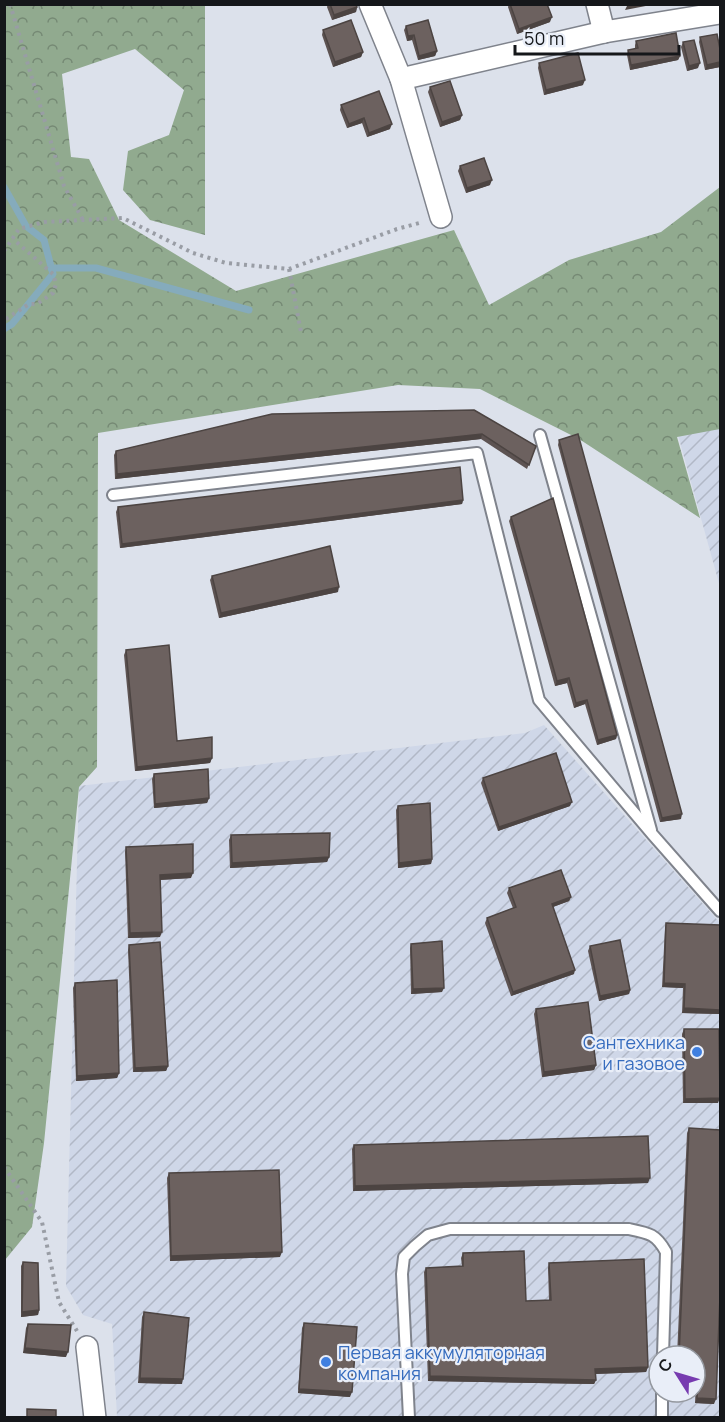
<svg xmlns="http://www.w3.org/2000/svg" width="725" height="1422" font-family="Manrope,sans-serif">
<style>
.industrial{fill:url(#industrial-furrows);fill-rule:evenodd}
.forest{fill:url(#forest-crowns)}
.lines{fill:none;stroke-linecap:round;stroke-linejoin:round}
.stream{stroke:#85abbc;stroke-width:7}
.lane-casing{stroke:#7f838c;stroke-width:14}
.street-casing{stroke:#7f838c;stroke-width:24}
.path{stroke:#999da5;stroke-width:4;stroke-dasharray:3 4.5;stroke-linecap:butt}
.lane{stroke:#fff;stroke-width:10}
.street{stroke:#fff;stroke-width:21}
.wall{fill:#5d5352}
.shaded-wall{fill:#4c4442}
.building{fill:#6c615f;stroke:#4c4442;stroke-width:1.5}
.shop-dot{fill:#3f7fe0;stroke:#e9eef8;stroke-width:2}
.labels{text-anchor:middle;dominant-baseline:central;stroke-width:4.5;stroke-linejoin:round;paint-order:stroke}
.shop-label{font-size:18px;fill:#366cbe;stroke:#e9eef8;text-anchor:end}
</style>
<defs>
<pattern id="industrial-furrows" width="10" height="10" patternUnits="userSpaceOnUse" patternTransform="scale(1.5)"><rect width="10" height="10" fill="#cfd7e8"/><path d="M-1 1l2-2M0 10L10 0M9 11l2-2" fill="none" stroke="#b1b8c6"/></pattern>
<pattern id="forest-crowns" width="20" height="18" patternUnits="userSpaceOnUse" patternTransform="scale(1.5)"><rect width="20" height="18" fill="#91aa8f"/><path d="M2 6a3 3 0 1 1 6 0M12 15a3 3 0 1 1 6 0" fill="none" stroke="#758974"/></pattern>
</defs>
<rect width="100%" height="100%" fill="#dce1eb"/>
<g class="industrial">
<path d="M720 428V587L678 435Z"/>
<path d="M544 725 720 923 719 1417H117L112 1324 83 1315 66 1286 79 786 525 733ZM659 1356H695V1392H659Z"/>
</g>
<path class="forest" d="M5 5H205V235L150 220 123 190 128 151 169 135 184 90 135 49 62 74 71 157 89 159 119 220 236 291 454 230 489 305 569 260 661 232 720 187V429L677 437 700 518 579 439 480 389 398 385 98 433 97 767 79 787 44 1143 32 1227 5 1260Z"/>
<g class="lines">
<g class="stream">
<path d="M4 187 26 226 44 240 53 274 12 324 4 329"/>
<path d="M51 268H96L249 310"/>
</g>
<defs>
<g id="lane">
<path d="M540 435 651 830"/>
<path d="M113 495 477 453 539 700 653 835 720 911"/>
<path d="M409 1418 402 1274 404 1257 415 1246 428 1235 450 1229H629C649 1233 656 1234 666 1252L663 1356"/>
<path d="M662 1418V1392"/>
</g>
<g id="street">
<path d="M370 4 401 79 441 217"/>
<path d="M597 4 604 32"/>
<path d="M401 79 604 32 720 13"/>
<path d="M87 1347 95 1418"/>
</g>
</defs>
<use href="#lane" class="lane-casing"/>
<use href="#street" class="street-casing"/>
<g class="path">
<path d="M10 4 64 186 83 220"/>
<path d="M4 251 19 229 44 222 123 218 193 253 226 263 289 269 397 229 423 222"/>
<path d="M289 269 301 332"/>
<path d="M6 319 29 304H37L53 293 56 284 53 274 13 239"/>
<path d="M4 1167 42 1222 59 1302 77 1331"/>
</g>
<use href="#lane" class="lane"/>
<use href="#street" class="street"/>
</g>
<g class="wall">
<path d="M328 4H356L357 7 356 12 332 20 327 7Z"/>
<path d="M509 4H547L550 22 517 34 508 7Z"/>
<path d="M406 26 437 51 435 56 418 60 412 40 407 41 404 30Z"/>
<path d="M323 30 363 52 361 57 333 67 322 35Z"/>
<path d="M700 37 720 49V67L705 70 699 42Z"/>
<path d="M636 41 680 56 678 60 630 70 627 55 628 50 635 49V45Z"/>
<path d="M683 42 698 68 687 71 681 47Z"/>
<path d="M539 63 583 85 544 95 538 68Z"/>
<path d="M430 87 462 115 460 120 440 127 428 92Z"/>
<path d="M341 105 390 129 367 137 362 123 347 128 340 110Z"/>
<path d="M460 166 490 185 466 193 458 171Z"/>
<path d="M474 410 536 446 527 469 481 439 115 479 114 455 116 451Z"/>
<path d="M559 440 681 819 660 822 558 445Z"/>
<path d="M463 500 462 504 120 548 116 512 118 507Z"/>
<path d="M511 517 617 735 616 739 597 745 585 704 574 708 567 683 555 686 509 521Z"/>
<path d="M212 576 338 592 219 618 210 580Z"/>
<path d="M126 650 177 741 212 758 210 763 135 771 124 655Z"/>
<path d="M154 774 209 798 207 803 154 808 152 779Z"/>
<path d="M483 778 570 806 498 831 481 783Z"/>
<path d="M398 806 432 859 431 864 398 868 396 810Z"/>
<path d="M231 835 329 857 327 862 230 868 229 840Z"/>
<path d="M126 847 191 878 160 880V937L128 938 125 852Z"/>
<path d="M509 888 571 897 569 901 553 907 574 974 511 996 485 923 487 918 513 908 507 893Z"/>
<path d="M666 923 720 925V1014L682 1013 683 988 662 987 665 928Z"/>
<path d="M411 944 442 992 411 994 410 948Z"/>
<path d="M129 945 168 1066 166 1071 133 1072 128 950Z"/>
<path d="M590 946 630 990 629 994 599 1001 588 951Z"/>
<path d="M75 983 119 1073 117 1078 76 1081 73 988Z"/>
<path d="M536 1009 596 1065 594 1070 542 1077 534 1014Z"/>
<path d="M684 1029 718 1103H683L682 1034Z"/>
<path d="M689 1128 714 1404 695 1403 696 1379H695V1356H677L687 1133Z"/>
<path d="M354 1145 648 1183 353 1191 352 1149Z"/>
<path d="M169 1173 280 1257 170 1261 167 1178Z"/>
<path d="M463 1253 526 1301 549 1300 548 1268 549 1263 648 1367 646 1372 595 1374 596 1380 594 1384 428 1381 424 1272 426 1268 462 1266 461 1258Z"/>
<path d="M23 1262 39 1310 38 1315 21 1317V1266Z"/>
<path d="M144 1312 182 1384 138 1383 142 1317Z"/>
<path d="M304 1323 350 1397 298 1393 302 1328Z"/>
<path d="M28 1324 66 1357 23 1353 26 1328Z"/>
</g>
<g class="shaded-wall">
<path d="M632 4H656L625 10 627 6Z"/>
<path d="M357 7 356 12 332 20 334 15Z"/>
<path d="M552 17 550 22 517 34 519 29Z"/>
<path d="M414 35 412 40 407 41 408 36Z"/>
<path d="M437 51 435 56 418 60 419 56Z"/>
<path d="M363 52 361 57 333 67 335 62Z"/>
<path d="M680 56 678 60 630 70 631 65Z"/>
<path d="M720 62V67L705 70 707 65Z"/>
<path d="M700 63 698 68 687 71 689 66Z"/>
<path d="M585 80 583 85 544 95 546 90Z"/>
<path d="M462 115 460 120 440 127 442 122Z"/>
<path d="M364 118 362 123 347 128 349 124Z"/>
<path d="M392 124 390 129 367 137 369 133Z"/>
<path d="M492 180 490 185 466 193 467 188Z"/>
<path d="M482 434 481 439 115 479 117 474Z"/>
<path d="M463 500 462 504 120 548 122 544Z"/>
<path d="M339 587 338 592 219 618 221 613Z"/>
<path d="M569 678 567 683 555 686 557 681Z"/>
<path d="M587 700 585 704 574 708 576 703Z"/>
<path d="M617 735 616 739 597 745 598 740Z"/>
<path d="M212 758 210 763 135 771 137 767Z"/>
<path d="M209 798 207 803 154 808 155 804Z"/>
<path d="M572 802 570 806 498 831 499 827Z"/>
<path d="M682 814 681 819 660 822 662 818Z"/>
<path d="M329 857 327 862 230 868 232 863Z"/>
<path d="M432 859 431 864 398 868 399 863Z"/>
<path d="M193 873 191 878 158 880 160 875Z"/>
<path d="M571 897 569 901 550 908 552 904Z"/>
<path d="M162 932 160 937 128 938 130 933Z"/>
<path d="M575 970 574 974 511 996 513 992Z"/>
<path d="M664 983 685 984 683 988 662 987Z"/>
<path d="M444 988 442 992 411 994 413 989Z"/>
<path d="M630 990 629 994 599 1001 600 996Z"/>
<path d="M684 1008 720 1010V1014L682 1013Z"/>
<path d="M596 1065 594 1070 542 1077 544 1072Z"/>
<path d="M168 1066 166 1071 133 1072 135 1068Z"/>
<path d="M119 1073 117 1078 76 1081 77 1076Z"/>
<path d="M720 1098 718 1103H683L685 1099Z"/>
<path d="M650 1178 648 1183 353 1191 355 1186Z"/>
<path d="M282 1252 280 1257 170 1261 171 1256Z"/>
<path d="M39 1310 38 1315 21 1317 22 1312Z"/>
<path d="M25 1348 68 1352 66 1357 23 1353Z"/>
<path d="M648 1367 646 1372 593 1374 595 1369Z"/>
<path d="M430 1376 596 1380 594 1384 428 1381Z"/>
<path d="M140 1378 183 1379 182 1384 138 1383Z"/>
<path d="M299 1389 352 1392 350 1397 298 1393Z"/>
<path d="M697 1398 716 1399 714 1404 695 1403Z"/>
</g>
<g class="building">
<path d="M330 4H356L357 7 334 15Z"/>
<path d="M510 4H547L552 17 519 29Z"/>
<path d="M351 20 363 52 335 62 323 30Z"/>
<path d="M428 20 437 51 419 56 414 35 408 36 406 26Z"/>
<path d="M676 33 680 56 631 65 628 50 638 48 636 41Z"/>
<path d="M717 34 720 49V62L707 65 700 37Z"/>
<path d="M694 40 700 63 689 66 683 42Z"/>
<path d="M578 53 585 80 546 90 539 63Z"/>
<path d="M450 81 462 115 442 122 430 87Z"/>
<path d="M379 91 392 124 369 133 364 118 349 124 341 105Z"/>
<path d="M484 158 492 180 467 188 460 166Z"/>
<path d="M474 410 536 446 529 465 482 434 117 474 116 451 272 414Z"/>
<path d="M578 434 682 814 662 818 559 440Z"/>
<path d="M460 467 463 500 122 544 118 507Z"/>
<path d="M553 498 617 735 598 740 587 700 576 703 569 678 557 681 511 517Z"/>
<path d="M330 546 339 587 221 613 212 576Z"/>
<path d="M169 645 177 741 212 737V758L137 767 126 650Z"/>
<path d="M556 753 572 802 499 827 483 778Z"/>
<path d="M208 769 209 798 155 804 154 774Z"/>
<path d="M430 803 432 859 399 863 398 806Z"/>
<path d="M330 833 329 857 232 863 231 835Z"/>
<path d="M193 844V873L160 875 162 932 130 933 126 847Z"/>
<path d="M561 870 571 897 552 904 575 970 513 992 487 918 516 907 509 888Z"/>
<path d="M666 923 720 925V1010L684 1008 685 984 664 983Z"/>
<path d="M620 940 630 990 600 996 590 946Z"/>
<path d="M442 941 444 988 413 989 411 944Z"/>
<path d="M160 942 168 1066 135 1068 129 945Z"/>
<path d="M117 980 119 1073 77 1076 75 983Z"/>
<path d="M588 1002 596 1065 544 1072 536 1009Z"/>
<path d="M684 1029H719L720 1098 685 1099Z"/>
<path d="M689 1128 720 1130V1296L716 1399 697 1398 698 1374H695V1356H679Z"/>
<path d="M648 1136 650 1178 355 1186 354 1145Z"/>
<path d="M279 1170 282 1252 171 1256 169 1173Z"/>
<path d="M524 1251 526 1301 551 1300 549 1263 644 1259 648 1367 595 1369 596 1380 430 1376 426 1268 463 1266V1253Z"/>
<path d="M23 1262 38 1263 39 1310 22 1312Z"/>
<path d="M144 1312 189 1318 183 1379 140 1378Z"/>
<path d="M304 1323 357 1327 352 1392 299 1389Z"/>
<path d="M28 1324 71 1325 68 1352 25 1348Z"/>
<path d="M27 1409 56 1410V1418H27Z"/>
</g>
<g class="shop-dot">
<circle cx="697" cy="1052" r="6"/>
<circle cx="326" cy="1362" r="6"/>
</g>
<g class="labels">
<g class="shop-label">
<text x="685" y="1042">Сантехника<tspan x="685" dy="21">и газовое</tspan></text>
<text x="338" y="1352" text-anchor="start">Первая аккумуляторная<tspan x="338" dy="21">компания</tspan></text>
</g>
</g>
<rect width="725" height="1422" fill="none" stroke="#15171a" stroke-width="12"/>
<g transform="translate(677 1374) rotate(307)"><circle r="28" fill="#e9eef8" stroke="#94989f" stroke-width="1.5"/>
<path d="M0-4.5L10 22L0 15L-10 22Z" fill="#773bb0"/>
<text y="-9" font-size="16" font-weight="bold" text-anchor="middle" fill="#15171a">С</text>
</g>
<path d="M515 45v9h164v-9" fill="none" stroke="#15171a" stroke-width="3"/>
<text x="524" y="45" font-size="18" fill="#15171a" stroke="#e9eef8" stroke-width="4.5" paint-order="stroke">50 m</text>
</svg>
